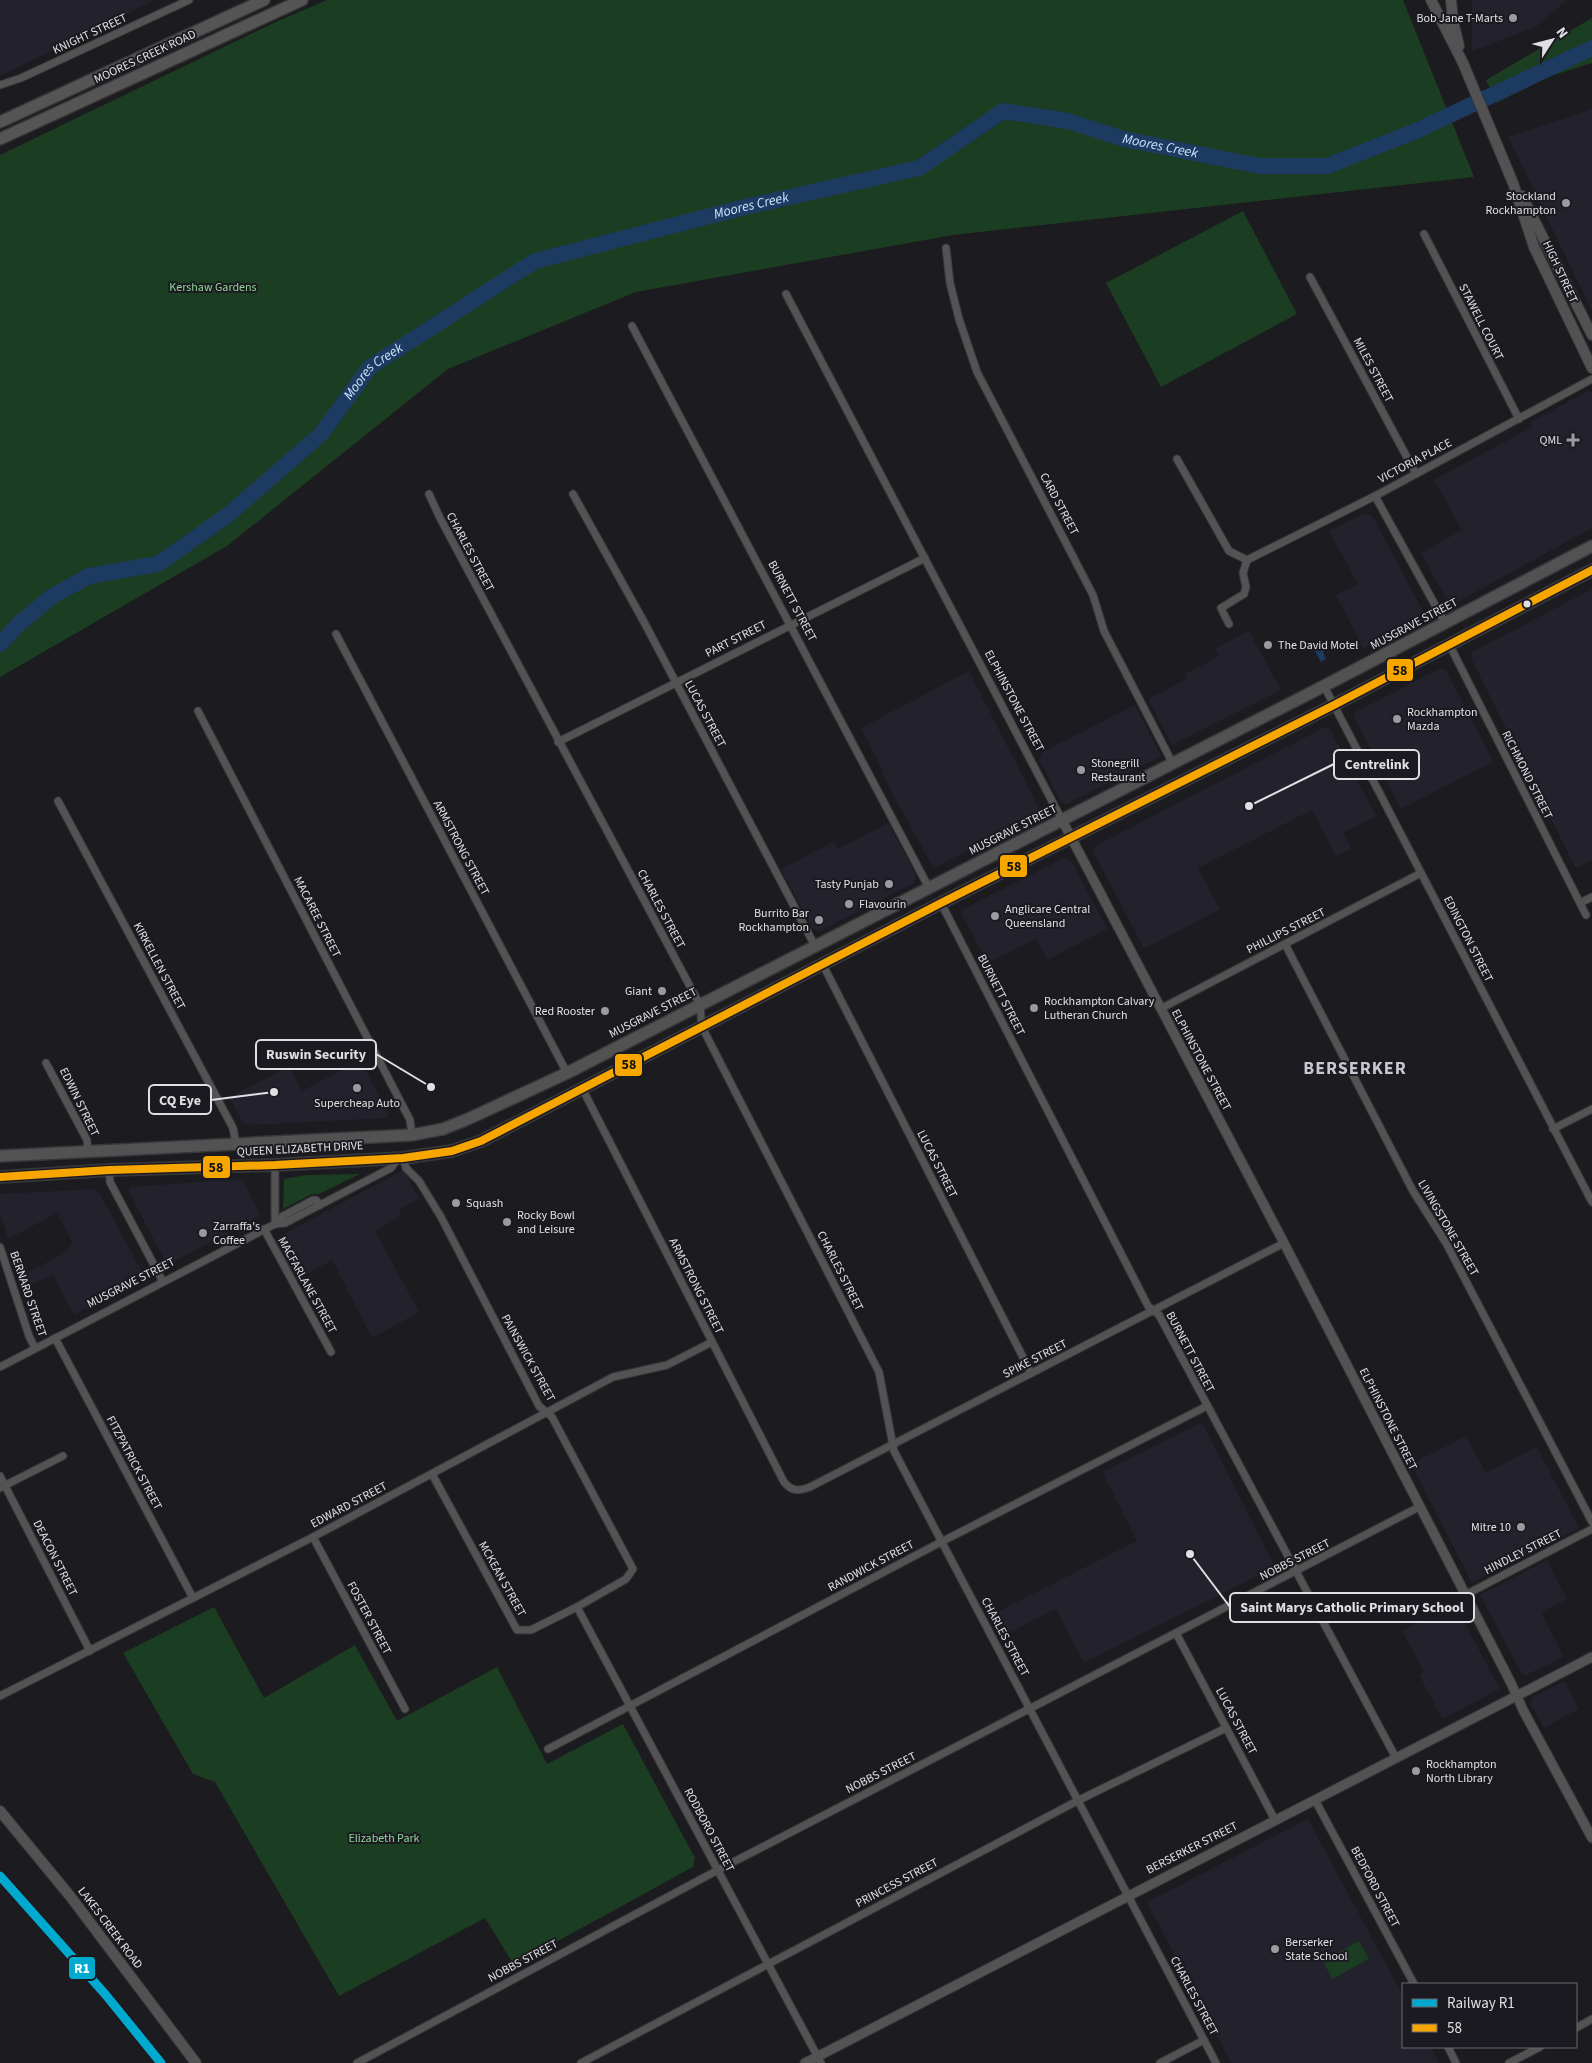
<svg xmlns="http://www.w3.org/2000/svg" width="1592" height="2063" font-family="'Source Sans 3',sans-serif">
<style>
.built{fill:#23212c}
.green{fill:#1b3d21}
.water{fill:#1d3a60}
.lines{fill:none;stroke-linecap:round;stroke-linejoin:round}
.river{stroke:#1d3a60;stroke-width:16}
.minor-casing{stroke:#37373a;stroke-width:9}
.tertiary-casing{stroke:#37373a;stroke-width:11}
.secondary-casing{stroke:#37373a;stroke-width:12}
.primary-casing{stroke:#37373a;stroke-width:14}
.trunk-casing{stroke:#37373a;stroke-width:14}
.minor{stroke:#535353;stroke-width:7}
.tertiary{stroke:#535353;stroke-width:9}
.secondary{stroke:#535253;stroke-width:10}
.primary{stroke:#535252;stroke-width:11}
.trunk{stroke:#565555;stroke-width:11}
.bus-1-casing{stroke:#1b1a20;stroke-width:11}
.bus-1{stroke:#f7a600;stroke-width:8}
.rail-1-casing{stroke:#1b1a20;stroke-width:12}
.rail-1{stroke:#00a9ce;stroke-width:9}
.poi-dot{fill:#9b9b9f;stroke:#1b1a20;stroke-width:2}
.bus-dot{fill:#e0e0e4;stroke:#1b1a20;stroke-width:2}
.labels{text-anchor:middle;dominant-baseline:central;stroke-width:4;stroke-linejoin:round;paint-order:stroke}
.poi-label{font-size:12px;fill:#e0e0e4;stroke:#1b1a20;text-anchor:start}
.street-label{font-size:12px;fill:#e0e0e4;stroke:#1b1a20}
.park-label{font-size:12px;fill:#8fd597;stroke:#1b1a20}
.water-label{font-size:14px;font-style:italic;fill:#cee2ff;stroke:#1b1a20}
.district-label{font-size:18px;font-weight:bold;letter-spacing:1px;fill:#c8c7cf;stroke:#1b1a20}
.leader{fill:none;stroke:#e0e0e4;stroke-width:2}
.callout-dot{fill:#e0e0e4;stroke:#1b1a20;stroke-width:2}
.callout{fill:#1b1a20;stroke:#e0e0e4;stroke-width:2}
.callout-label{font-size:14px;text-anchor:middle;font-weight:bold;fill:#e0e0e4}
.line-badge{stroke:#1b1a20;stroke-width:2}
.badge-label{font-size:14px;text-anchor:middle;font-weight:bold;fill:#fff}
.pale-badge-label{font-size:14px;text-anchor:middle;font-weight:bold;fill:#111}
</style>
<rect width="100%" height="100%" fill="#1c1b1f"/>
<g class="built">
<path d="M0 0H155L0 76Z"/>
<path d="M1472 0H1567L1536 27 1472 51Z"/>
<path d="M1592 109V311L1508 137Z"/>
<path d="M1587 391 1592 392V528L1457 602 1447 600 1421 553 1462 530 1434 480 1532 427 1530 423Z"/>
<path d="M1365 513 1372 515 1424 613 1423 618 1363 648 1336 595 1358 584 1329 531Z"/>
<path d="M1592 589V860L1576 869 1471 658 1472 652Z"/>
<path d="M1249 631 1281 690 1172 745 1148 699 1187 679 1185 674 1219 656 1215 649Z"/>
<path d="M1441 668 1446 670 1493 762 1401 809 1354 716 1355 712Z"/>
<path d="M969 671 1041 812 936 867 931 864 882 774 884 773 861 728Z"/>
<path d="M1135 705 1161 756 1067 804 1062 803 1039 760 1042 752Z"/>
<path d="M1325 727 1330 729 1376 816 1344 832 1351 849 1336 856 1312 810 1198 868 1220 909 1144 949 1093 851 1095 846Z"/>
<path d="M888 823 916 875 914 883 820 931 813 929 781 869 833 842 838 849Z"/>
<path d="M1064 858 1071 860 1107 929 1047 960 1036 939 988 963 960 911Z"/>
<path d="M360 1060 389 1114 387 1118 248 1125 243 1123 229 1097 289 1067 302 1091Z"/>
<path d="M402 1171 406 1174 419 1199 401 1208 399 1217 375 1231 419 1312 372 1338 332 1260 297 1280 275 1241 278 1237Z"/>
<path d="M239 1179 244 1182 261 1216 167 1265 128 1190 131 1187Z"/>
<path d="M94 1189 99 1192 145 1277 74 1315 53 1274 22 1290 20 1277 66 1252 72 1242 57 1213 8 1239 0 1213V1194Z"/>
<path d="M1202 1422 1275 1567 1084 1663 1056 1609 1004 1635 993 1614 1137 1541 1102 1472Z"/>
<path d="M1466 1436 1486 1473 1537 1447 1579 1528 1472 1583 1411 1464Z"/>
<path d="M1547 1560 1567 1599 1541 1612 1564 1657 1526 1675 1522 1674 1480 1595Z"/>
<path d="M1454 1603 1500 1689 1442 1719 1419 1675 1424 1671 1402 1631Z"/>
<path d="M1565 1681 1579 1709 1544 1728 1531 1704 1533 1697Z"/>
<path d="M1308 1819 1403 1996V2047H1431L1439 2063H1231L1147 1902Z"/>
</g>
<g class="green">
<path d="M327 0H1403L1474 177 953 235 636 292 448 369 227 546 0 677V155L278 21Z"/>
<path d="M1592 18V63L1548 77 1496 103 1486 80Z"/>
<path d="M1243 211 1297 314 1161 387 1106 283Z"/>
<path d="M360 1174 319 1194H312L283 1209 284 1179 306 1175Z"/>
<path d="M214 1607 264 1698 355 1645 397 1721 497 1667 547 1764 623 1724 695 1858 693 1867 514 1965 485 1918 339 1996 215 1782 193 1774 123 1653Z"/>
<path d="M1359 1941 1369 1959 1332 1979 1323 1961Z"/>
</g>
<path class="water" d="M1320 646H1324L1326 648 1323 653 1326 659 1321 662 1315 651Z"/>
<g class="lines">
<path class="river" id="s1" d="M0 644 20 623 51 597 89 576 158 564 228 515 321 434 370 367 535 261 745 207 919 168 1003 111 1068 121 1124 139 1259 166H1327L1416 131 1592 48"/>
<defs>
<g id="minor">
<path d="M0 85 21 78 189 0"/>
<path d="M1424 234 1519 419"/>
<path d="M946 248 950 283 959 319 977 372 1093 595 1104 631 1173 764"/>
<path d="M1310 277 1416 474"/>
<path d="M786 294 1062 820"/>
<path d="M632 326 929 888"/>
<path d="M1177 459 1229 551 1247 560"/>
<path d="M429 494 440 518 700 1005 702 1027 879 1372 894 1451 1216 2063"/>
<path d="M573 494 644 622 815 946"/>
<path d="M1375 496 1445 623"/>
<path d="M1247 560 1375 496 1592 379"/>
<path d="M1229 624 1221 608 1244 594 1246 587 1243 573 1247 560"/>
<path d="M336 634 567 1073"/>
<path d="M1449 644 1586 915"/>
<path d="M1324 686 1592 1202"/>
<path d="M198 711 410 1120 412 1135"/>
<path d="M558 742 925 558"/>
<path d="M58 801 233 1128 236 1144"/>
<path d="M941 903 1148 1306 1159 1315 1396 1758"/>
<path d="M1580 903 1592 897"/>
<path d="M1285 944 1413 1191 1446 1243 1592 1522"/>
<path d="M823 965 1031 1373"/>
<path d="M1160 1009 1421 873"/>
<path d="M46 1063 87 1140 88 1152"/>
<path d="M582 1088 784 1482C792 1492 799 1491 810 1487L1284 1243"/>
<path d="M1553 1129 1592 1109"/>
<path d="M403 1158 406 1168 419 1181 441 1217 539 1406 552 1417 633 1569 626 1579 577 1607 531 1630H517L432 1474"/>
<path d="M109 1170 110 1182 163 1282"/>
<path d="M275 1224 285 1223 391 1168 398 1158"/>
<path d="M275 1224V1165"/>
<path d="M264 1229 331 1352"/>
<path d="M0 1247 29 1336 35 1348"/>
<path d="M55 1338 193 1598"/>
<path d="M0 1367 275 1224 283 1216 313 1200H316L320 1205"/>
<path d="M0 1476 90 1651"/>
<path d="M0 1488 63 1456"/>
<path d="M313 1537 405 1709"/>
<path d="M1465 1595 1592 1529"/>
<path d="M577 1607 821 2063"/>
<path d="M1176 1633 1275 1820"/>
<path d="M0 1696 313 1537 613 1377 667 1365 712 1342"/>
<path d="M548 1749 941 1542 1207 1406"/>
<path d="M1315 1800 1414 1984"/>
<path d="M1576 2028 1592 2019"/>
<path d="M1448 2047 1456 2063"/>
<path d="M357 2063 718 1870 1419 1507"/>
<path d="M581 2063 1079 1800 1226 1728"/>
<path d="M1160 2063 1204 2040"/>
<path d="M1509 2063 1540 2047"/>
</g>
<g id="tertiary">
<path d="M1062 820 1284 1243 1511 1683 1523 1710 1592 1838"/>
<path d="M805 2063 1592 1657"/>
</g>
<g id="secondary">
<path d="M1431 0 1463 63 1513 183 1534 247 1592 368"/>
<path d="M1451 0 1453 21 1459 46"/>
<path d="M1522 196 1592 335"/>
<path d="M0 1811 70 1896 196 2063"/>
</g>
<g id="primary">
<path d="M0 1156 412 1135 443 1129 468 1119 567 1073 1324 686 1592 546"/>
<path d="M0 1177 109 1170 275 1165 403 1158 452 1151 481 1141 941 903 1334 705 1592 570"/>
</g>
<g id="trunk">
<path d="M0 122 264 0"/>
<path d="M0 139 302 0"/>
</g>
</defs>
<use href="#minor" class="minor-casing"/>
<use href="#tertiary" class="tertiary-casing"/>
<use href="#secondary" class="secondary-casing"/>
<use href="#primary" class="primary-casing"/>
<use href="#trunk" class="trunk-casing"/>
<use href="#minor" class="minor"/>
<use href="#tertiary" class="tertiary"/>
<use href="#secondary" class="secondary"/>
<use href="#primary" class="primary"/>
<use href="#trunk" class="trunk"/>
<defs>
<path id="bus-1" d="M0 1177 109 1170 275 1165 403 1158 452 1151 481 1141 941 903 1334 705 1592 570"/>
</defs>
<use href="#bus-1" class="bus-1-casing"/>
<use href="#bus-1" class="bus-1"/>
<defs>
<path id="rail-1" d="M0 1876 105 1994 161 2063"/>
</defs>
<use href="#rail-1" class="rail-1-casing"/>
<use href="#rail-1" class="rail-1"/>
</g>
<g class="poi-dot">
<circle cx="1513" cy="18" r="5"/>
<circle cx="1566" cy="203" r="5"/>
<path d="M1570.5 432.5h5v5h5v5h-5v5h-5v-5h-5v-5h5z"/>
<circle cx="1268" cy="645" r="5"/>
<circle cx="1397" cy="719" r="5"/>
<circle cx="1081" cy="770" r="5"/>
<circle cx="889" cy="884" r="5"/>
<circle cx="849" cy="904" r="5"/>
<circle cx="995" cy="916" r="5"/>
<circle cx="819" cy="920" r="5"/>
<circle cx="662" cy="991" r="5"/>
<circle cx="1034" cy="1008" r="5"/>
<circle cx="605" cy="1011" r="5"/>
<circle cx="357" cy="1088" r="5"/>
<circle cx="456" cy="1203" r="5"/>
<circle cx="507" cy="1222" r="5"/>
<circle cx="203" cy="1233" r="5"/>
<circle cx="1521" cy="1527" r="5"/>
<circle cx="1416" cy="1771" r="5"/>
<circle cx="1275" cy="1949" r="5"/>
</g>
<circle class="bus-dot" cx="1527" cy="604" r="4.5"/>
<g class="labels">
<g class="poi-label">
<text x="1503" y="18" text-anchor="end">Bob Jane T-Marts</text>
<text x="1556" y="196" text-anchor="end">Stockland<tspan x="1556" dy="14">Rockhampton</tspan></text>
<text x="1562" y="440" text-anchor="end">QML</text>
<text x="1278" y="645">The David Motel</text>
<text x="1407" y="712">Rockhampton<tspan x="1407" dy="14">Mazda</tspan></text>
<text x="1091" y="763">Stonegrill<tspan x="1091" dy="14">Restaurant</tspan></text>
<text x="879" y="884" text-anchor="end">Tasty Punjab</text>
<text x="859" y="904">Flavourin</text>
<text x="1005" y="909">Anglicare Central<tspan x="1005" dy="14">Queensland</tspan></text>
<text x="809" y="913" text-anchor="end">Burrito Bar<tspan x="809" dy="14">Rockhampton</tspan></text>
<text x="652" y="991" text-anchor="end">Giant</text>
<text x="1044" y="1001">Rockhampton Calvary<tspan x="1044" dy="14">Lutheran Church</tspan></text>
<text x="595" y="1011" text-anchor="end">Red Rooster</text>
<text x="357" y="1103" text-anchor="middle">Supercheap Auto</text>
<text x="466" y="1203">Squash</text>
<text x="517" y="1215">Rocky Bowl<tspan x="517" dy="14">and Leisure</tspan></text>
<text x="213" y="1226">Zarraffa's<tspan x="213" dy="14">Coffee</tspan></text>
<text x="1511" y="1527" text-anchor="end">Mitre 10</text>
<text x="1426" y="1764">Rockhampton<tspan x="1426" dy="14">North Library</tspan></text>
<text x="1285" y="1942">Berserker<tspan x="1285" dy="14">State School</tspan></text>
</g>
<g class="street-label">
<text transform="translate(90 34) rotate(-25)">KNIGHT STREET</text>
<text transform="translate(145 57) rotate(-25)">MOORES CREEK ROAD</text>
<text transform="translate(1560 272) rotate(65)">HIGH STREET</text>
<text transform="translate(1481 322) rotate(63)">STAWELL COURT</text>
<text transform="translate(1373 370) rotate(62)">MILES STREET</text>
<text transform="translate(1415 461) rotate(-28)">VICTORIA PLACE</text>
<text transform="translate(1059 504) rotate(62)">CARD STREET</text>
<text transform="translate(470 552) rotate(62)">CHARLES STREET</text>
<text transform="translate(792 601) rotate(62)">BURNETT STREET</text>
<text transform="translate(1414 624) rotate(-28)">MUSGRAVE STREET</text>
<text transform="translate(736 639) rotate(-27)">PART STREET</text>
<text transform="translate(1014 701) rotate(62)">ELPHINSTONE STREET</text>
<text transform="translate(705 714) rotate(62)">LUCAS STREET</text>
<text transform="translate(1527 775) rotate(63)">RICHMOND STREET</text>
<text transform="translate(1013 830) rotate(-27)">MUSGRAVE STREET</text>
<text transform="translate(461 848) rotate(62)">ARMSTRONG STREET</text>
<text transform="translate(661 909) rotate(62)">CHARLES STREET</text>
<text transform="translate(317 917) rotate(63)">MACAREE STREET</text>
<text transform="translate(1286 931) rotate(-27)">PHILLIPS STREET</text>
<text transform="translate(1468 939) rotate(63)">EDINGTON STREET</text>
<text transform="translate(159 966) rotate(62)">KIRKELLEN STREET</text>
<text transform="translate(1001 995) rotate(63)">BURNETT STREET</text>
<text transform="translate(653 1013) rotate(-27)">MUSGRAVE STREET</text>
<text transform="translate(1201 1060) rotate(62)">ELPHINSTONE STREET</text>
<text transform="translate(79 1102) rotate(64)">EDWIN STREET</text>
<text transform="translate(300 1149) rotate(-3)">QUEEN ELIZABETH DRIVE</text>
<text transform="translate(937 1164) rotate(63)">LUCAS STREET</text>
<text transform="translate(1448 1228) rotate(60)">LIVINGSTONE STREET</text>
<text transform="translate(840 1271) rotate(63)">CHARLES STREET</text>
<text transform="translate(131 1283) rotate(-27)">MUSGRAVE STREET</text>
<text transform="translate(307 1285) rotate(61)">MACFARLANE STREET</text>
<text transform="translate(696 1286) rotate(63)">ARMSTRONG STREET</text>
<text transform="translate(28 1294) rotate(71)">BERNARD STREET</text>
<text transform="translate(1190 1352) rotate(62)">BURNETT STREET</text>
<text transform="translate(528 1358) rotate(61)">PAINSWICK STREET</text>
<text transform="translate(1035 1359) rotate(-27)">SPIKE STREET</text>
<text transform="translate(1388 1419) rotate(63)">ELPHINSTONE STREET</text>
<text transform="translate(134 1463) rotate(62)">FITZPATRICK STREET</text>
<text transform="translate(349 1505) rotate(-28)">EDWARD STREET</text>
<text transform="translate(1523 1552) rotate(-27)">HINDLEY STREET</text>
<text transform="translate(55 1558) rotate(63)">DEACON STREET</text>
<text transform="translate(1295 1560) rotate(-27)">NOBBS STREET</text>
<text transform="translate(871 1566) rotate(-28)">RANDWICK STREET</text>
<text transform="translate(502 1579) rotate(61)">MCKEAN STREET</text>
<text transform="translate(369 1618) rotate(62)">FOSTER STREET</text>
<text transform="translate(1005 1637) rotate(62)">CHARLES STREET</text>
<text transform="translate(1236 1721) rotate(62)">LUCAS STREET</text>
<text transform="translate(881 1773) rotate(-27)">NOBBS STREET</text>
<text transform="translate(709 1830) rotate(62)">RODBORO STREET</text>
<text transform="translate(1192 1848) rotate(-27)">BERSERKER STREET</text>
<text transform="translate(897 1883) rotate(-28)">PRINCESS STREET</text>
<text transform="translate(1375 1887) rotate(62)">BEDFORD STREET</text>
<text transform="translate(110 1928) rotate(53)">LAKES CREEK ROAD</text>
<text transform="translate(523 1961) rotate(-28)">NOBBS STREET</text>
<text transform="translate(1194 1996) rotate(62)">CHARLES STREET</text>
</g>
<g class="park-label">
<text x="213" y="287">Kershaw Gardens</text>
<text x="384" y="1838">Elizabeth Park</text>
</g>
<g class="water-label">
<text stroke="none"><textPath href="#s1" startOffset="1329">Moores Creek</textPath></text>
<text stroke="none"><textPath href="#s1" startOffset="894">Moores Creek</textPath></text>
<text stroke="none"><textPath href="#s1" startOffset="474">Moores Creek</textPath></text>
</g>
<g class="district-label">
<text x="1355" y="1068">BERSERKER</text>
</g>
</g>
<path class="leader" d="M1249 806L1334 764M431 1087L376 1054M274 1092L211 1100M1190 1554L1230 1607"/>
<g class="callout-dot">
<circle cx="1249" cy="806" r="5"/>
<circle cx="431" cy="1087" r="5"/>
<circle cx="274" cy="1092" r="5"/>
<circle cx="1190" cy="1554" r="5"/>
</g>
<g class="callout">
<rect x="1334" y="750" width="85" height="29" rx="5"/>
<rect x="256" y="1040" width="120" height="29" rx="5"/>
<rect x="149" y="1085" width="62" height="29" rx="5"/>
<rect x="1230" y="1593" width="244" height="29" rx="5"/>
</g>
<g class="callout-label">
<text x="1377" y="769">Centrelink</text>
<text x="316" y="1059">Ruswin Security</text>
<text x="180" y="1105">CQ Eye</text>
<text x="1352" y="1612">Saint Marys Catholic Primary School</text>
</g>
<g class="line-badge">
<rect x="1386" y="658" width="28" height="24" rx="5" fill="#f7a600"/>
<rect x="999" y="854" width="29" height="24" rx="5" fill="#f7a600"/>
<rect x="614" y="1053" width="29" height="24" rx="5" fill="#f7a600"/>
<rect x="202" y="1155" width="29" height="24" rx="5" fill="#f7a600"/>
<rect x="68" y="1956" width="28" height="24" rx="5" fill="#00a9ce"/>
</g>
<g class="badge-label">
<text x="82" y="1973">R1</text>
</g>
<g class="pale-badge-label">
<text x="1400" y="675">58</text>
<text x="1014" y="871">58</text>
<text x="629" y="1069">58</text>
<text x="216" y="1172">58</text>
</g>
<rect x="1402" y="1983" width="175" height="65" fill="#1b1a20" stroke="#6a696e"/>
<rect x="1412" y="1999" width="25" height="8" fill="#00a9ce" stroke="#6a696e"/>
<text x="1447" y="2008" font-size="15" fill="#e0e0e4">Railway R1</text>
<rect x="1412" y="2024" width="25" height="8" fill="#f7a600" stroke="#6a696e"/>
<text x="1447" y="2033" font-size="15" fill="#e0e0e4">58</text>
<g transform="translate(1552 40) rotate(54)" stroke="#1b1a20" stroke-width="4" paint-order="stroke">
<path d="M0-4L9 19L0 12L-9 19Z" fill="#e0e0e4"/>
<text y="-8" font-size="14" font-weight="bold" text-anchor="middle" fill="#e0e0e4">N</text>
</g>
</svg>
